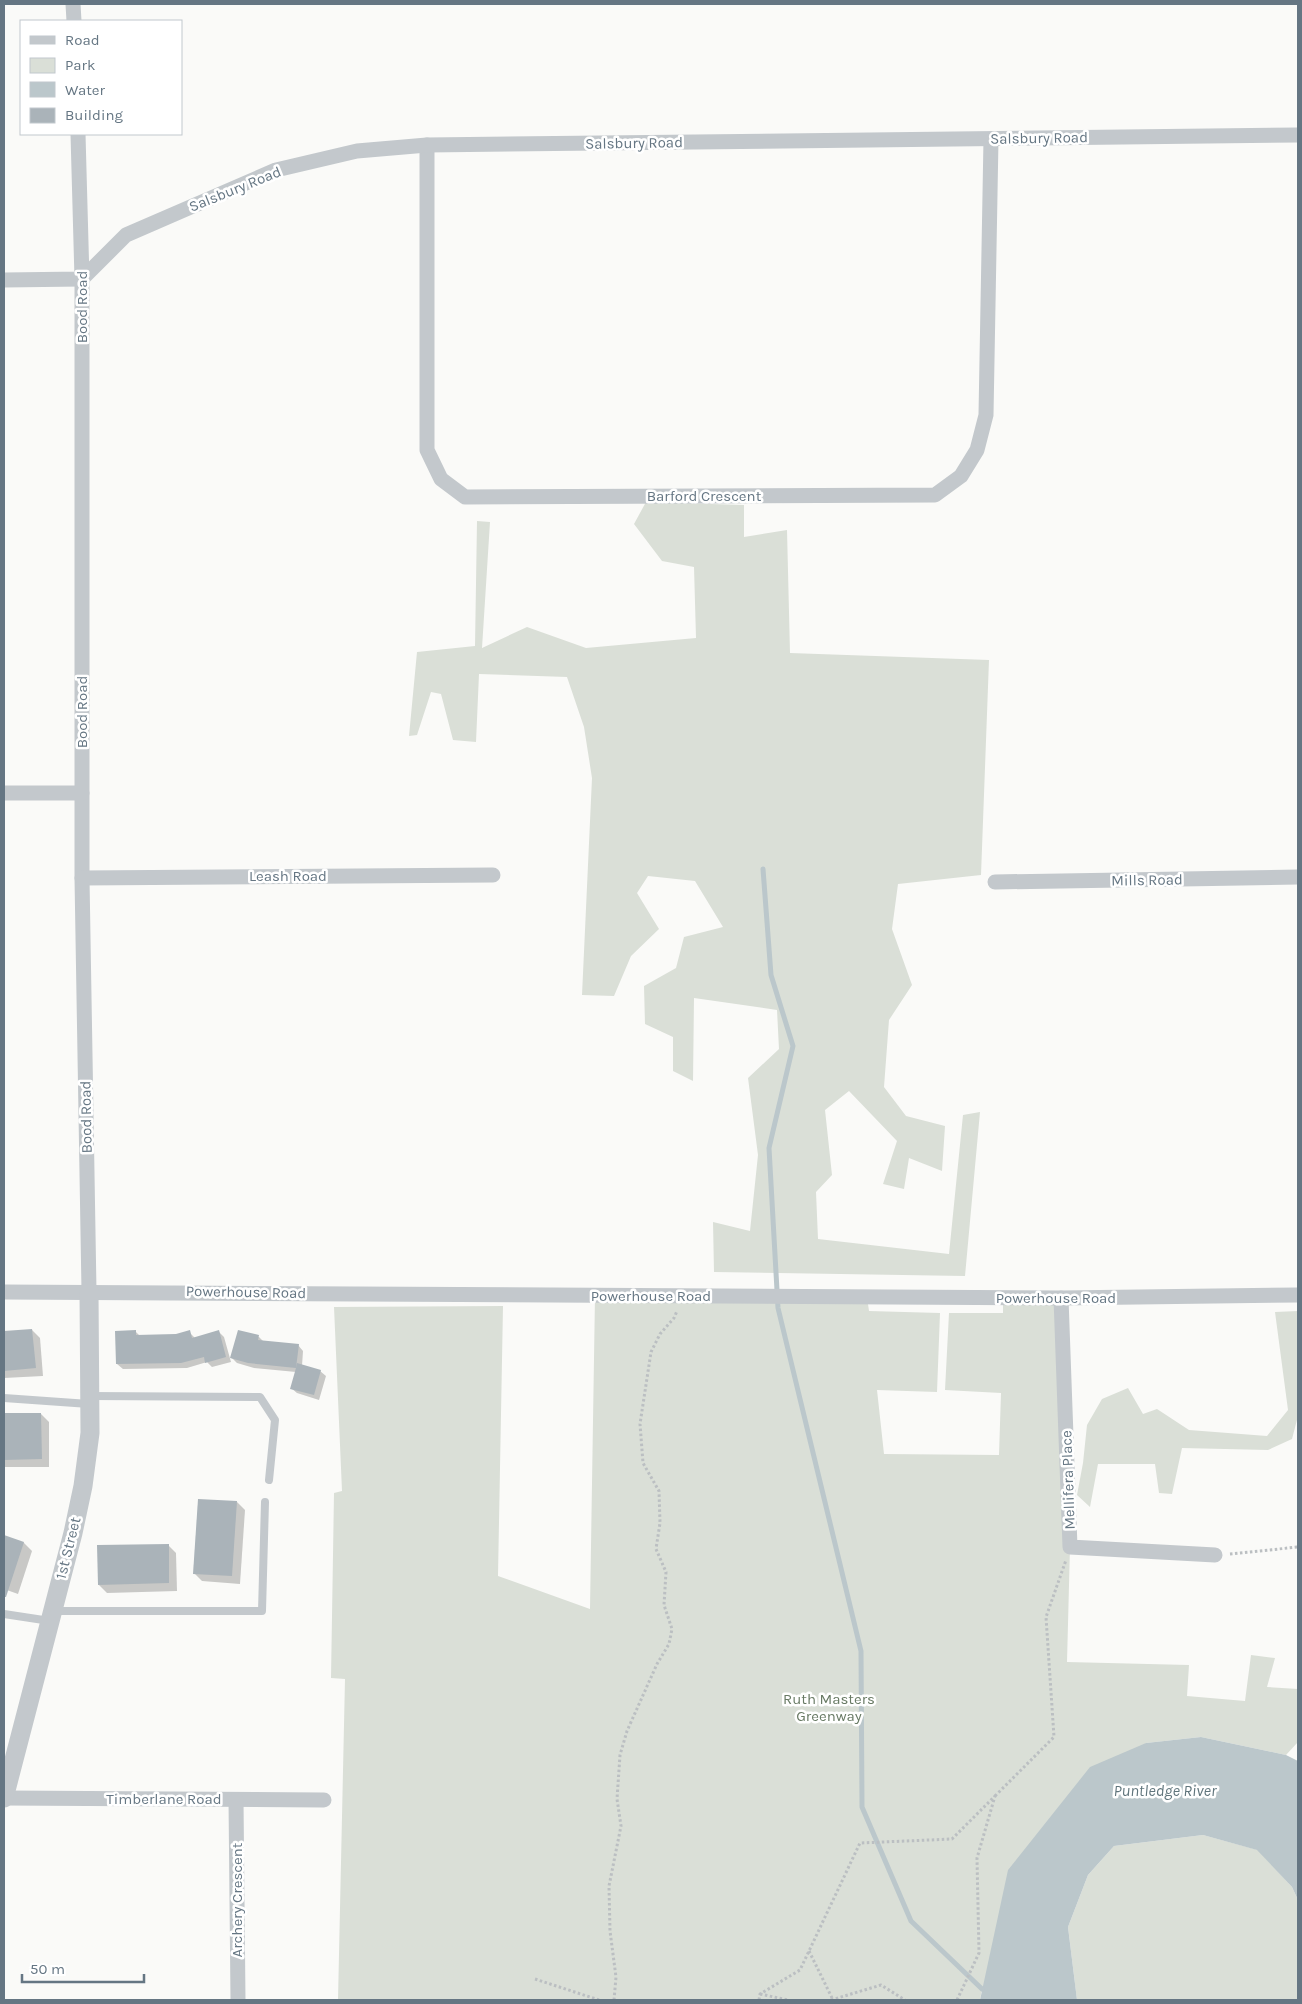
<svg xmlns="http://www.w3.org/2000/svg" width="1302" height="2004" font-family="Karla,sans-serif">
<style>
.green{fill:#dadfd7}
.water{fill:#bbc7cb}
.shadow{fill:#0003}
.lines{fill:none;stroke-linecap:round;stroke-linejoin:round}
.stream{stroke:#bbc7cb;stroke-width:5}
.building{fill:#aab3b9}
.path{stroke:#bbbfc2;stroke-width:3;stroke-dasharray:2.5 2.5;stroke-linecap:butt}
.service{stroke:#c3c8cc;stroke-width:8}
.minor{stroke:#c3c8cc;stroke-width:15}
.tertiary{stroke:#c3c8cc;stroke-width:19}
.labels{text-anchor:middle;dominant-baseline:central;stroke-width:5;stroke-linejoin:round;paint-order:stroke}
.street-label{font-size:15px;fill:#657683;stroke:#fff}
.park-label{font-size:15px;fill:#687a64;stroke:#fff}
.water-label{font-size:16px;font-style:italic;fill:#60757c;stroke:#fff}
</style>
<rect width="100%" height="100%" fill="#fafaf8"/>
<g class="green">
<path d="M646 502 744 505V537L787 530 790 653 989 660 981 875 898 884 892 929 912 985 889 1020 884 1087 906 1116 945 1126 942 1171 909 1158 904 1189 883 1184 897 1141 849 1091 825 1110 832 1175 816 1192 818 1239 949 1254 963 1115 980 1112 965 1276 714 1272 713 1222 750 1231 758 1155 748 1078 779 1049 777 1010 694 998 693 1081 673 1071V1037L645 1024 644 986 676 968 684 937 723 927 695 881 648 876 637 893 659 929 631 956 614 996 582 995 592 778 584 727 567 677 479 674 476 742 453 740 441 694 431 692 417 735 409 736 417 652 475 646 477 521 490 522 482 648 527 627 586 648 696 638 694 567 662 561 634 524Z"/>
<path d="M595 1296 867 1297 869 1311 940 1313 937 1392 877 1390 884 1454 999 1455 1001 1393 945 1390 949 1313H1003V1298H1061L1070 1547 1067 1662 1189 1665 1187 1696 1245 1701 1251 1655 1275 1658 1267 1687 1298 1689V1742L1286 1755 1201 1737 1146 1743 982 1989 980 2000H338L345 1679 331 1678 334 1493 342 1491 334 1307 503 1306 498 1576 590 1609Z"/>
<path d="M1298 1311V1416L1292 1439 1268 1450 1182 1448 1172 1494 1159 1493 1155 1464H1098L1090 1507 1077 1495 1083 1463 1087 1425 1102 1399 1128 1388 1143 1414 1157 1409 1189 1430 1267 1436 1288 1410 1275 1312Z"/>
<path d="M1203 1835 1258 1850 1292 1887 1298 1900V2000H1077L1068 1927 1088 1875 1114 1846Z"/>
</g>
<path class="water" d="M1201 1737 1286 1755 1298 1761V1900L1292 1887 1257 1850 1203 1835 1114 1846 1088 1875 1068 1927 1077 2000H980L1008 1870 1090 1767 1146 1743Z"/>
<g class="shadow">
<path d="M32 1330 40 1338 43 1376 4 1378V1333Z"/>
<path d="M135 1331 140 1336 176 1335 189 1332 195 1338 219 1332 224 1337 231 1362 212 1367 207 1362 187 1368 123 1369 117 1364Z"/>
<path d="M239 1331 259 1337 264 1342 298 1345 303 1351 302 1366 320 1371 326 1376 319 1400 297 1393 291 1388 296 1372 254 1368 237 1363 232 1358Z"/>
<path d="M4 1414H41L49 1422V1467H4Z"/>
<path d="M237 1502 245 1510 240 1584 202 1581 194 1573Z"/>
<path d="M4 1536 24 1543 32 1551 18 1594 4 1589Z"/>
<path d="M168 1545 176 1553 177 1591 107 1593 99 1585Z"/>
</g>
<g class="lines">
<path class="stream" d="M763 869 771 975 793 1046 769 1148 778 1308 861 1651 862 1807 911 1921 982 1989"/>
</g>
<g class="building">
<path d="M32 1329 36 1368 4 1371V1331Z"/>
<path d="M136 1330V1335L176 1334 190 1330 192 1338 219 1330 226 1357 205 1363 204 1357 181 1363 116 1364 115 1331Z"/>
<path d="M238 1330 259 1335 258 1340 299 1344 296 1368 297 1363 321 1370 314 1395 290 1389 296 1368 248 1363 230 1358Z"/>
<path d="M4 1413H41L42 1459 4 1460Z"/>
<path d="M198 1499 237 1501 232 1576 193 1574Z"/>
<path d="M4 1535 24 1542 6 1597H4Z"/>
<path d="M169 1544V1583L98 1585 97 1545Z"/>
</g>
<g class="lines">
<g class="path">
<path d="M1230 1554 1298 1547"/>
<path d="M995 1796 1054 1737 1046 1617 1066 1560"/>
<path d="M809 1951 833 2000"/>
<path d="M535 1979 599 2000"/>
<path d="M760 1994 788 2000"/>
<path d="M614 2000 616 1977 610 1931 609 1886 621 1826 617 1799 620 1755 627 1731 657 1664 669 1644 672 1629 664 1605 666 1572 656 1549 660 1523 659 1491 643 1463 640 1424 651 1352 660 1334 674 1318 677 1311"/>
<path d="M759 2000 760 1994 800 1970 860 1843 952 1839 995 1796 977 1858 979 1953 957 2000"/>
<path d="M831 2000 881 1985 905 2000"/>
</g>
<g class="service">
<path d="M90 1396 260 1397 275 1420 269 1480"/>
<path d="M4 1398 89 1404"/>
<path d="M53 1611H262L265 1502"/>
<path d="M4 1614 50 1621"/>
</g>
<g class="minor">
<path d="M73 4 74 21"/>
<path d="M78 134 82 279V878L89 1291"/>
<path d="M427 145V450L441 479 465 497 935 495 961 476 977 450 986 415 991 139"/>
<path d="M4 280 82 279 126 235 276 170 357 151 427 145 1298 135"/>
<path d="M4 793H82"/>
<path d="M82 878 493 875"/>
<path d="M995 882 1298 877"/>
<path d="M4 1292 1061 1298 1298 1295"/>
<path d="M1061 1298 1070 1547 1215 1555"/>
<path d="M4 1798 324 1800"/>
<path d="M236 1800 238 2000"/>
</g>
<path class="tertiary" d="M4 1798 73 1533 83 1486 90 1433 89 1291"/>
</g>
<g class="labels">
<g class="street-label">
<text transform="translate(1039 138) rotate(-1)">Salsbury Road</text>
<text transform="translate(634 143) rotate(-1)">Salsbury Road</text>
<text transform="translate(235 189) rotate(-22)">Salsbury Road</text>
<text transform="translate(82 307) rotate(-90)">Bood Road</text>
<text x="704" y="496">Barford Crescent</text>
<text transform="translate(82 712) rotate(-90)">Bood Road</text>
<text x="288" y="876">Leash Road</text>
<text transform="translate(1147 880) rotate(-1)">Mills Road</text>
<text transform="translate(86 1117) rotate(-91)">Bood Road</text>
<text transform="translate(246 1292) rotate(1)">Powerhouse Road</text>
<text x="651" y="1296">Powerhouse Road</text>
<text x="1056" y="1298">Powerhouse Road</text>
<text transform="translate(1068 1480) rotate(-92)">Mellifera Place</text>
<text transform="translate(68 1548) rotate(-76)">1st Street</text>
<text x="164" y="1799">Timberlane Road</text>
<text transform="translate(237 1900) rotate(-90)">Archery Crescent</text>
</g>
<g class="park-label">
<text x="829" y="1699">Ruth Masters<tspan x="829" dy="17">Greenway</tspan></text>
</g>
<g class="water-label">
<text x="1165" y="1790">Puntledge River</text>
</g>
</g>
<rect width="1302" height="2004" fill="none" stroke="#657683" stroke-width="10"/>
<rect x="20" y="20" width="162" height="115" fill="#ffffff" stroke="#c1c8cd"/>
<rect x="30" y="36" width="25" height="8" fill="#c3c8cc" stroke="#c1c8cd"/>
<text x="65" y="45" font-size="15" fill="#657683">Road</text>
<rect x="30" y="58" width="25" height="15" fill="#dadfd7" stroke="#c1c8cd"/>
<text x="65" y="70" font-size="15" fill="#657683">Park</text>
<rect x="30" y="82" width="25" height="15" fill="#bbc7cb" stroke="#c1c8cd"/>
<text x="65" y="95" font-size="15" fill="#657683">Water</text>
<rect x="30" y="108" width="25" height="15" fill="#aab3b9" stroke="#c1c8cd"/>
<text x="65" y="120" font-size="15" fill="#657683">Building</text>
<path d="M22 1974v8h122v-8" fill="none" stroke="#657683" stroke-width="2.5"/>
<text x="30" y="1974" font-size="15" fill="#657683" stroke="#ffffff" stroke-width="4" paint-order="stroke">50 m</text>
</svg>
